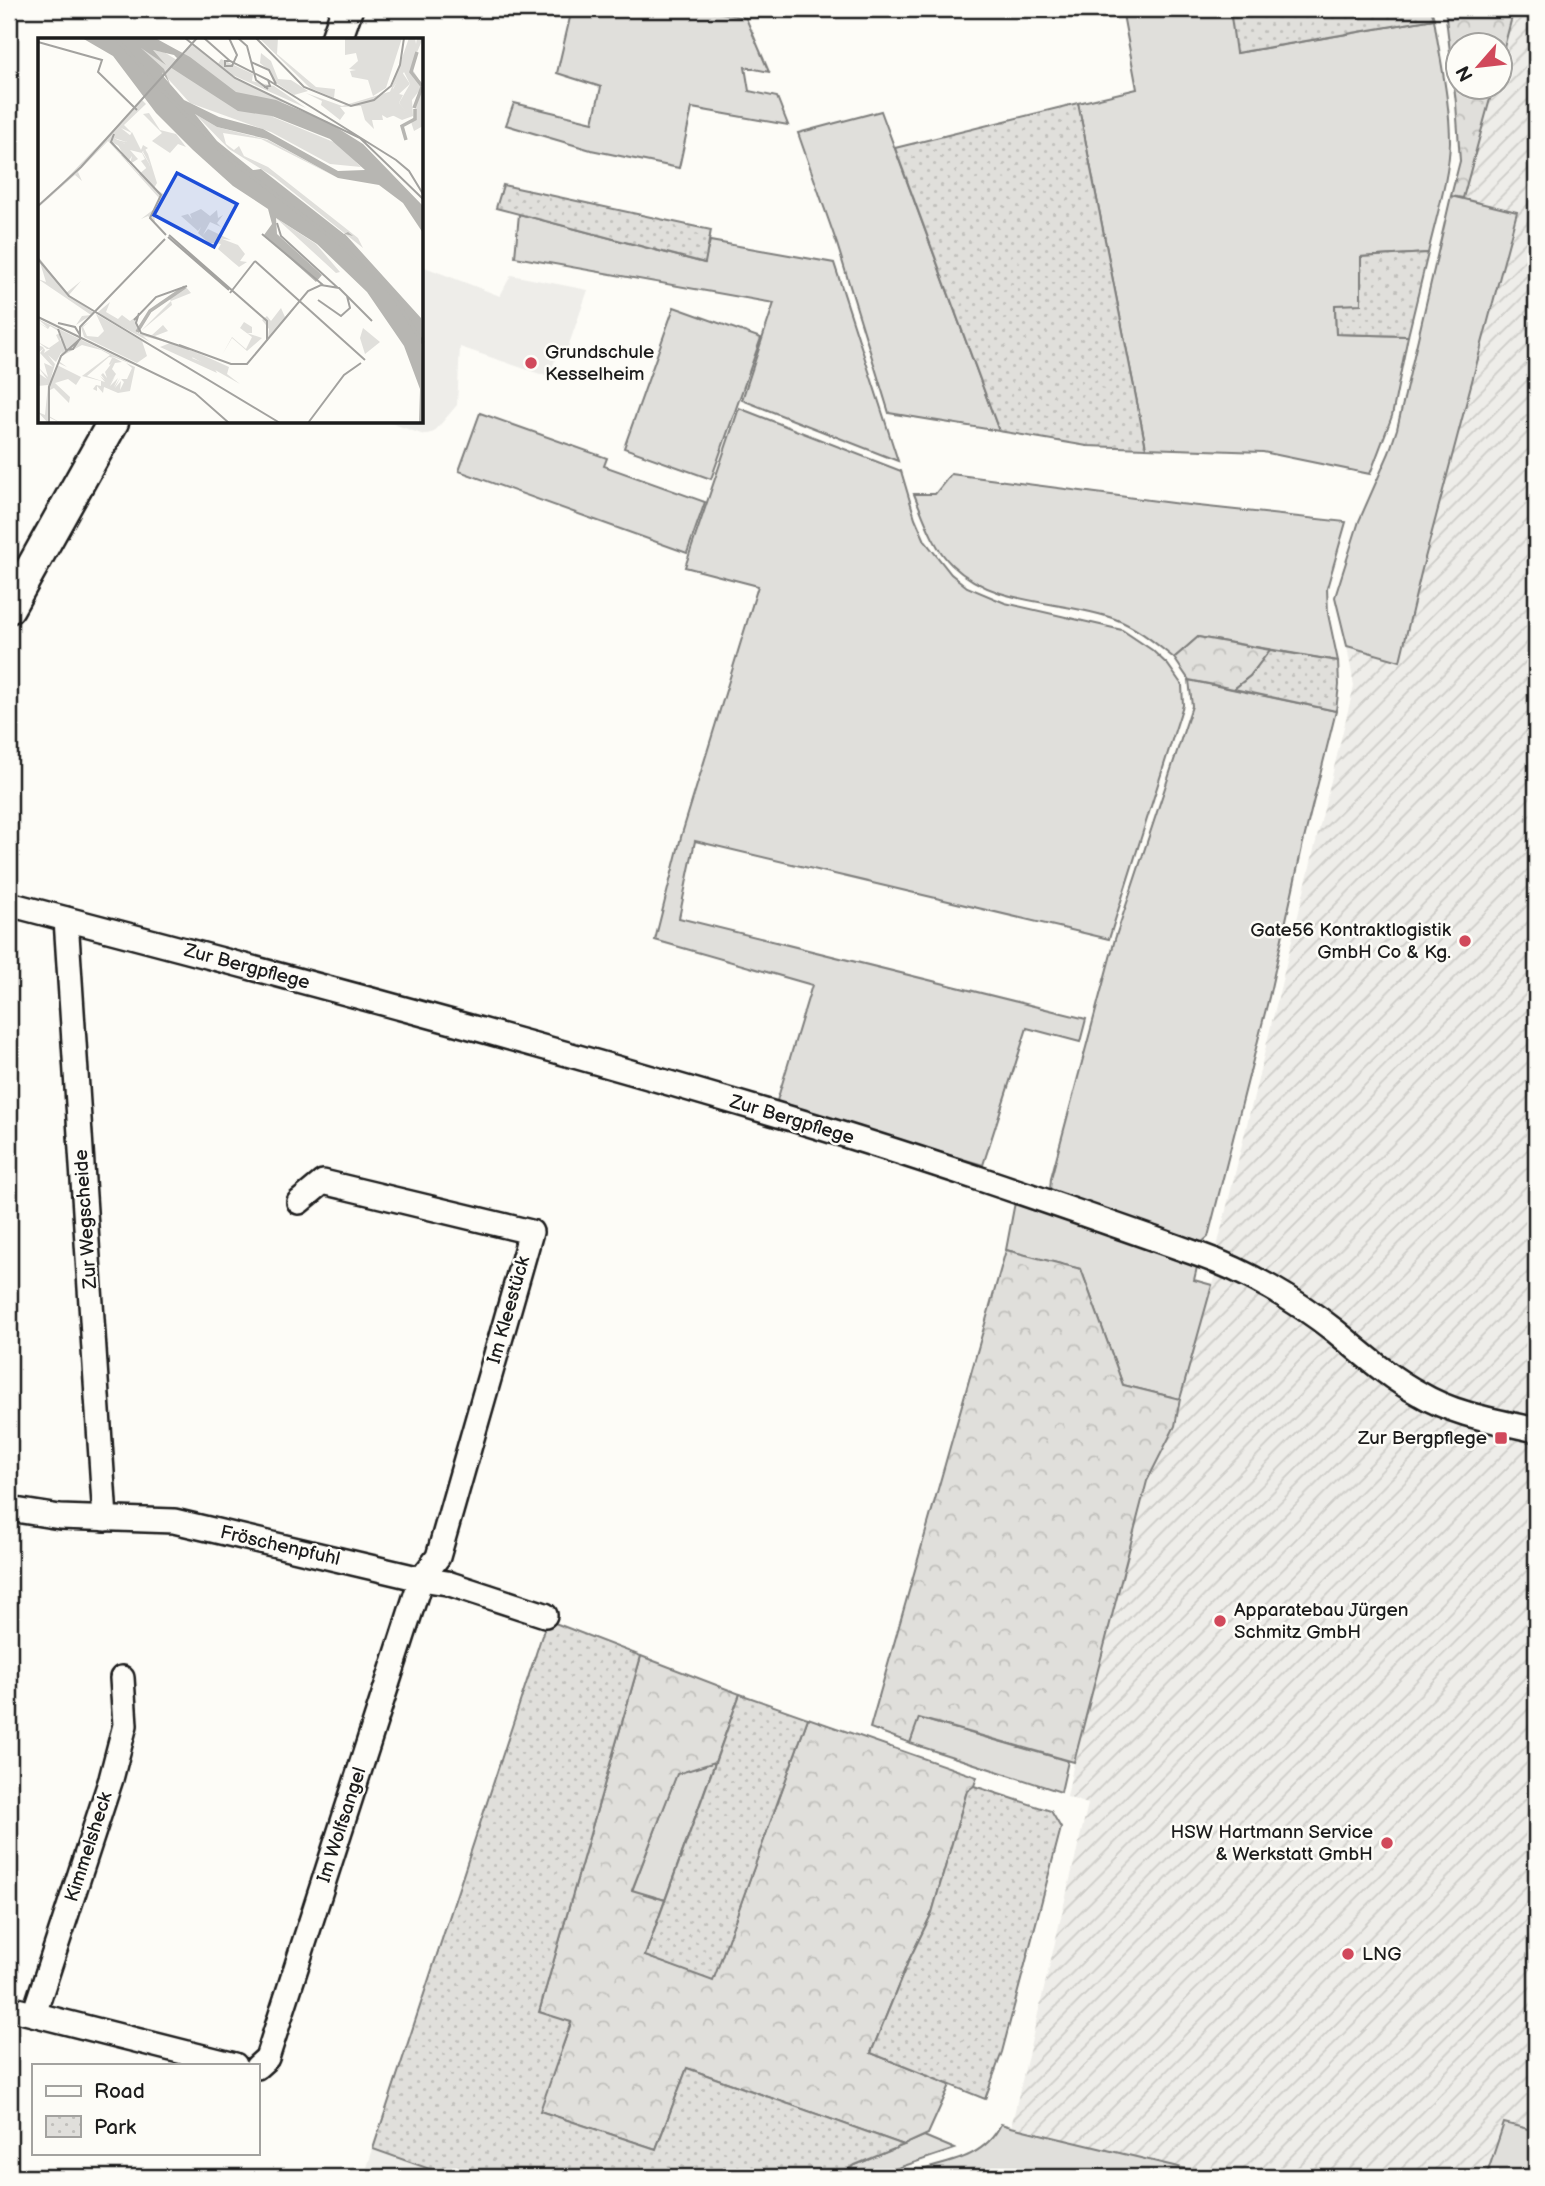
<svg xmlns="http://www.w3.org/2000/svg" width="1545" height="2186" font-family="'Balsamiq Sans',sans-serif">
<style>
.built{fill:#eeede9}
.industrial{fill:url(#industrial-furrows)}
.grass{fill:#e0dfdb;stroke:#7e7e7c;stroke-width:2}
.forest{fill:url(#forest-crowns);stroke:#7e7e7c;stroke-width:2}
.park{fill:url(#park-dots);stroke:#7e7e7c;stroke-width:2}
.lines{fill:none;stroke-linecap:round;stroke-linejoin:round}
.minor-casing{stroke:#1c1c1c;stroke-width:28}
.tertiary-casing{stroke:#1c1c1c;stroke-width:35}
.minor{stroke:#fdfcf7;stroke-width:23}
.tertiary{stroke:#fdfcf7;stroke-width:30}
.poi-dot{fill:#d1495b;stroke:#fdfcf7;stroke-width:2.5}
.labels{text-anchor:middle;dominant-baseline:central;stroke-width:5;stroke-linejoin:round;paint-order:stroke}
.poi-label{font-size:19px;fill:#1c1c1c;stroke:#fdfcf7;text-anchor:start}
.street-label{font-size:19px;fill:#1c1c1c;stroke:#fdfcf7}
.inset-river{fill:none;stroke:#b7b6b2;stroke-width:3.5}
.inset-road{fill:none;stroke:#a3a29f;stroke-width:2}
.view{fill:#1d4ed8;fill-opacity:0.15;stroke:#1d4ed8;stroke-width:3.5}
.inset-edge{fill:none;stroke:#1c1c1c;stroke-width:3.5}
</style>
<defs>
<pattern id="industrial-furrows" width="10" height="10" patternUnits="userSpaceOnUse" patternTransform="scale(1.75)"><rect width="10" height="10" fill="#eeede9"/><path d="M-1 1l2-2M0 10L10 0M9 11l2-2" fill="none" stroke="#cccbc7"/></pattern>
<pattern id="forest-crowns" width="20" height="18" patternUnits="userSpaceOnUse" patternTransform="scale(1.75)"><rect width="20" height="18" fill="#e0dfdb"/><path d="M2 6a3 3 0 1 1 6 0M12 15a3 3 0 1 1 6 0" fill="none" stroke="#c0bfbb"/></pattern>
<pattern id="park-dots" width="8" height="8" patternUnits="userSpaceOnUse" patternTransform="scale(1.75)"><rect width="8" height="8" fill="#e0dfdb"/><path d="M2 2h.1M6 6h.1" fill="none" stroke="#c0bfbb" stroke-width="1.8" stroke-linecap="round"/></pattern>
</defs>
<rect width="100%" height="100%" fill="#fdfcf7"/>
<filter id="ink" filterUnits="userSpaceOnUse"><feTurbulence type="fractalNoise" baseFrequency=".0143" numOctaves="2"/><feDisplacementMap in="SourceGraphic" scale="14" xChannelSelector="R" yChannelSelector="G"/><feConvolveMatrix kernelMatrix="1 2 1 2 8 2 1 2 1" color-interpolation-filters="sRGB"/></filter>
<g filter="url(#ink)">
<g class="built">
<path d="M422 266 500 296 511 275 588 290 567 350 559 348 549 377 460 347 457 405 434 432 424 435 388 422H422Z"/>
<path d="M373 2149 452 2177H364Z"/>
</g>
<path class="industrial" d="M1514 9H1536V2131L1504 2124 1486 2177H1220L1011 2127 1088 1804 1067 1797 1074 1762 1147 1481 1175 1426 1189 1366 1221 1253 1217 1247 1354 686 1347 646 1400 661 1421 573 1517 213 1463 198 1493 88H1500V63Z"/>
<g class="grass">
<path d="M572 9H702L746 18 769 72 745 67 749 91 777 97 788 125 692 108 679 168 591 150 506 125 514 103 593 122 601 87 557 73Z"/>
<path d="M1122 9H1230L1237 53 1434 19C1440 59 1450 101 1450 142 1449 179 1436 217 1428 253L1361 257V305H1335L1336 334 1408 336 1392 416 1370 474 1263 452 1146 448 1078 103 1137 89Z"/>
<path d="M881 111 999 431 889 413 837 244 798 133Z"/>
<path d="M1451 196 1517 212 1421 573 1400 661 1347 646 1335 597 1359 521 1389 453 1397 429Z"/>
<path d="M519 214 704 263 710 241 834 263 898 461 742 400 774 303 515 257Z"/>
<path d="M674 307 761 338 711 479 624 448Z"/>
<path d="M739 408 901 471 915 518 925 541 951 574 967 587 1005 603 1122 630 1152 650 1168 665 1182 685 1183 705 1109 939 695 841 679 918 1086 1019 1080 1042 1027 1028 983 1165 776 1104 812 985 655 940 681 837 758 586 685 567Z"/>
<path d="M480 413 607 458 604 466 705 502 687 553 459 471Z"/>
<path d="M951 474 1180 504 1346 522 1327 588 1328 614 1338 661 1198 637 1174 658C1155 643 1138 628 1115 619 1062 599 997 608 952 565 933 547 924 518 914 494H935Z"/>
<path d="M1189 680 1336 711 1303 843 1269 997 1208 1237 1201 1243 1050 1190 1051 1178 1115 939 1192 706Z"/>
<path d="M1015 1202 1198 1263 1194 1280 1212 1285 1180 1399 1123 1385 1081 1269 1006 1250Z"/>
<path d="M918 1718 1068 1761 1061 1792 910 1743Z"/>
<path d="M715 1762 665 1900 632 1891 677 1773Z"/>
<path d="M1504 2123 1536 2131V2177H1486Z"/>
<path d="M1001 2124 1011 2127 1220 2177H898C935 2163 982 2164 1001 2124Z"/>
<path d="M924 2136 955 2149 871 2177H836L855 2165Z"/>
</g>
<g class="forest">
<path d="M1445 9H1514L1500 63V46H1458V88H1493L1463 198 1451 196 1460 161 1456 103Z"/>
<path d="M1198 637 1270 650 1250 676 1234 689 1189 680 1174 658Z"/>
<path d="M1006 1250 1081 1269 1123 1385 1180 1399 1175 1426 1147 1481 1074 1762 919 1718 910 1743 870 1728Z"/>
<path d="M641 1656 740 1694 715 1762 677 1774 632 1890 665 1900 645 1956 713 1980 808 1718 977 1777 974 1786 966 1794 932 1913 908 1962 871 2053 950 2085 928 2134 904 2145 687 2068 656 2149 539 2111 571 2023 539 2012Z"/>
</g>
<g class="park">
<path d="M1230 9H1431L1434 19 1236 53Z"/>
<path d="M1078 103 1146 448 1087 446 999 431 895 148Z"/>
<path d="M503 185 711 230 705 263 496 208Z"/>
<path d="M1428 253 1408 336 1336 334 1335 305 1361 304V257Z"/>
<path d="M1270 650 1338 661 1339 685 1336 711 1234 689 1250 676Z"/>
<path d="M547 1620 641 1656 539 2012 571 2022 540 2111 656 2149 687 2068 904 2145 855 2165 836 2177H452L373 2149Z"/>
<path d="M740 1694 808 1718 713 1981 645 1956Z"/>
<path d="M974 1786 1051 1811 1061 1828 1002 2052 985 2099 871 2053 908 1962 932 1913 967 1791Z"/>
</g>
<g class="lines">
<defs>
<g id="minor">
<path d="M9 904C262 970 515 1037 765 1111 912 1154 1056 1204 1200 1255 1246 1271 1296 1300 1335 1331 1362 1353 1388 1377 1420 1394 1455 1415 1497 1421 1536 1430"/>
<path d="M66 919 105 1519"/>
<path d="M9 1509 60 1517 174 1521 421 1579 447 1583 545 1615"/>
<path d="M9 2008 235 2065"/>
<path d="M34 2014 111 1779 125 1725 122 1678"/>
<path d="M257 2067 267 2058 421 1579 438 1557 531 1232 323 1182 299 1202"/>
</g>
<g id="tertiary">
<path d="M336 40 347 9"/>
<path d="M9 608 113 422"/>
</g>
</defs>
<use href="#minor" class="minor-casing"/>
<use href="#tertiary" class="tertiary-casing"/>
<use href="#minor" class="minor"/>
<use href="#tertiary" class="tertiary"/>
</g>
</g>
<g class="poi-dot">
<circle cx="531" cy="363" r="7"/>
<circle cx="1465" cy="941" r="7"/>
<rect x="1494" y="1431" width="14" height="14" rx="3.5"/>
<circle cx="1220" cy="1621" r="7"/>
<circle cx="1387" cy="1843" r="7"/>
<circle cx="1348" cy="1954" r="7"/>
</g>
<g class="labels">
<g class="poi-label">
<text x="545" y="352">Grundschule<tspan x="545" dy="22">Kesselheim</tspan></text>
<text x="1451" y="930" text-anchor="end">Gate56 Kontraktlogistik<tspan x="1451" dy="22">GmbH Co &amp; Kg.</tspan></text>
<text x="1487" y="1438" text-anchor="end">Zur Bergpflege</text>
<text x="1234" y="1610">Apparatebau Jürgen<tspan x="1234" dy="22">Schmitz GmbH</tspan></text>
<text x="1373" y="1832" text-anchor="end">HSW Hartmann Service<tspan x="1373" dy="22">&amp; Werkstatt GmbH</tspan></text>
<text x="1362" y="1954">LNG</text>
</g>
<g class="street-label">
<text transform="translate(247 967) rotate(15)">Zur Bergpflege</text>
<text transform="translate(792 1120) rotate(17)">Zur Bergpflege</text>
<text transform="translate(86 1219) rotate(-94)">Zur Wegscheide</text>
<text transform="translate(509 1310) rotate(-74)">Im Kleestück</text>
<text transform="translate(280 1546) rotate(13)">Fröschenpfuhl</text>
<text transform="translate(342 1825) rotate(-72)">Im Wolfsangel</text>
<text transform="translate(89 1847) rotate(-72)">Kimmelsheck</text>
</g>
</g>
<g transform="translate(38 38)">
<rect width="385" height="385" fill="#fdfcf7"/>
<path d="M221 0H240L239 16 278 49 297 51 296 60 272 50ZM307 0H364L348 50 335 58 330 42 314 39 312 33 318 32 311 31 320 23 318 15 307 17ZM155 5 192 37 323 102 249 65 217 60 147 13 154 6 172 21ZM364 34 372 46 361 56 365 57 361 65 368 73 349 80 344 77 345 82H334L336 91 327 82 323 68 302 69 307 75 302 82 283 67 284 63 268 55 304 68 354 53ZM104 62 108 66 86 87 94 95 83 90 93 98 88 104 76 100 87 106 85 110 73 104 83 117 94 118 90 124 101 136 112 127 105 114 107 111 110 116 119 145 116 150 127 157 116 174 117 186 110 178 103 181 120 168 121 160 70 103 40 134 44 143 37 137 20 152 0 170ZM111 75 122 92 138 96 148 109 140 106 132 115 114 103 124 95 105 76ZM163 171 172 178 179 172 180 180 185 177 179 185 183 189 172 184 165 197 170 191 193 202 179 200 177 205H171L160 195 163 189 160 193 143 178 150 176 154 181 152 176ZM0 218 28 255 43 243 31 257 56 275 38 287 44 278 53 277 0 241 8 244ZM72 264 68 274 80 281 84 277 92 283 99 278V295L114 297 125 287 130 293 117 298 160 315 154 320 176 329 179 335 122 309 132 305 105 298 112 304 59 275ZM243 270 247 279 253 272V275L230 301 231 291 224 282 229 278 233 283ZM58 276 104 303 109 318 99 325 46 299 43 289 51 284 45 289 49 298 60 299 66 293ZM0 281 96 327 73 318 84 324 77 325 74 331 78 336 71 347 77 338 72 348 80 340 76 349 82 340 77 350 83 343 82 352 86 344 83 341H89L94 330 88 325 97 329 92 353 80 355 66 349 65 355 59 348V353L55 351 58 347 63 348V343L44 338 72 317 63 312 44 307 24 318 22 324 29 329 20 325 24 313 18 324 10 317 17 326 13 340 19 327 43 339 38 347 30 341 17 345 32 359 31 365 16 350 12 352 11 378 23 385 10 379V376V385L0 374 7 377 10 347 0 348V335L9 341 0 329 10 339 6 325 15 329 2 315 6 310 0 315V307L5 309 7 312 6 315 12 311H9L0 304 11 310 21 303 18 297 22 295V303L24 298 22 294 12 288 10 291 0 284 10 290ZM71 319 76 320H74L71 326 72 327 76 322 67 334 70 338 67 334 69 340 65 335 64 336 67 341 64 336 63 337 67 342 62 338 67 344 49 338ZM206 284 214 289V295H209L224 300 209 313 194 300 184 317 194 299 208 311 214 299 202 290Z" fill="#e0dfdb" fill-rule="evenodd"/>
<path d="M371 0H377L378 6 379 0H385L373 29 385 48 374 62 375 78 364 82 352 76 367 73 361 65 372 46 366 34 355 50 357 55 352 54ZM223 15 233 23 240 41 253 42 270 53 256 57 235 43 233 34 222 25ZM183 21 215 36 214 43 236 48 268 70 190 35 180 26ZM385 51V88L376 93 373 84 363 90 377 81 378 60ZM157 76 179 89 230 102 300 140 223 101 185 95 188 106 196 112 201 108 206 118 230 129 320 200 325 210 236 139 191 111ZM94 94 103 112 105 107 110 110 104 114 112 127 109 131 103 123 107 121 104 115 92 112 100 121 92 126 94 118H86L80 107 87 106 75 101 88 104ZM238 180 278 206 302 234 298 235ZM148 249 153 255 133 263 134 267 103 293 133 263 130 259ZM160 315 191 329 189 336 202 346 154 319Z" fill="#e0dfdb"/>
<path d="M102 10 126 14 142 24 150 10 163 15 200 42 241 60 235 79 298 105 323 129 292 126 233 94 152 65ZM179 199 200 207 207 216 202 223 209 224 201 229 195 224 180 211 183 206 177 205ZM325 290 342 304 327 316 322 300Z" fill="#e0dfdb"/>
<path d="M44 0 119 1 152 19 198 54 238 62 290 84 325 106 385 168V195L365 165 341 147 300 140 229 101 179 89 157 76 179 103 215 132 223 131 306 196 310 194 315 198 307 196 383 280 385 385H381L382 351 366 308 329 254 279 206 238 180 239 196 284 237 278 244 259 227 226 197 234 186 230 171 195 148 155 112 118 75 75 18ZM103 10 128 27 115 12 136 17 139 20 132 29 200 73 234 78 292 101 327 132 300 133 225 91 181 79 146 62 126 39 124 34 132 46 126 31Z" fill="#b7b6b2" fill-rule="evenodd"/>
<path class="inset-river" d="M78 0 116 43M379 14 373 34 384 48M119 47 191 121 302 206 354 256 385 305M376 70 384 49M368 102 364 88 377 81V71M99 294 112 273 147 249"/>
<path class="inset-road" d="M147 0 197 40 322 100 385 161M166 0 192 23 230 42 232 48 226 49M191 0 199 17 194 28H187V23H192M200 0 209 8 218 42 230 51M218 0 266 49 313 68 336 62 353 48 362 27 366 0M0 4 64 22 60 34 99 72M213 24 231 32 238 46M230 42 358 122 371 133 385 156M76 96 73 104 123 157 112 180 128 197M0 168 43 129 159 0M239 185 243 198 300 250M224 196 285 247M131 197 229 283V303M130 199 191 252M0 221 31 258 242 385M217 223 327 322M192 255 217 223M280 262 303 278 312 270 309 258M101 275 98 285 103 295 151 311M0 279 157 355 191 385M96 282 118 259 149 248M20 285 37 289 42 297M20 291 28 312 35 311 41 302M141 307 193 326H209L270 253 283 247 301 250 334 283M11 385V349L23 318 42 301V289L127 201M270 385 306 337 323 325"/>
<path class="view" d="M139 135 199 166 176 209 116 177Z"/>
<rect width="385" height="385" class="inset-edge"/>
</g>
<rect width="1545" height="2186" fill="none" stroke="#fdfcf7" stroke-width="35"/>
<rect x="18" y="18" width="1510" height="2151" fill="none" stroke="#1c1c1c" stroke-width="2.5" filter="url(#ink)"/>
<rect x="32" y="2064" width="228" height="91" fill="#fdfcf7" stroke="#a3a29f" stroke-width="2"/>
<rect x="46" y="2086" width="35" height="10" fill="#fdfcf7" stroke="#a3a29f" stroke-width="2"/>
<text x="94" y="2098" font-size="21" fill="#1c1c1c">Road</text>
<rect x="46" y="2116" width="35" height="21" fill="url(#park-dots)" stroke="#a3a29f" stroke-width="2"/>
<text x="94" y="2134" font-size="21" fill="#1c1c1c">Park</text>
<g transform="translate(1479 66) rotate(242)"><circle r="33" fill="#fdfcf7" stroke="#a3a29f" stroke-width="2"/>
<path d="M0-5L12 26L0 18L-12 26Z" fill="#d1495b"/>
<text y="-10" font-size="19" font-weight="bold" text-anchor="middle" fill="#1c1c1c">N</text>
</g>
</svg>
